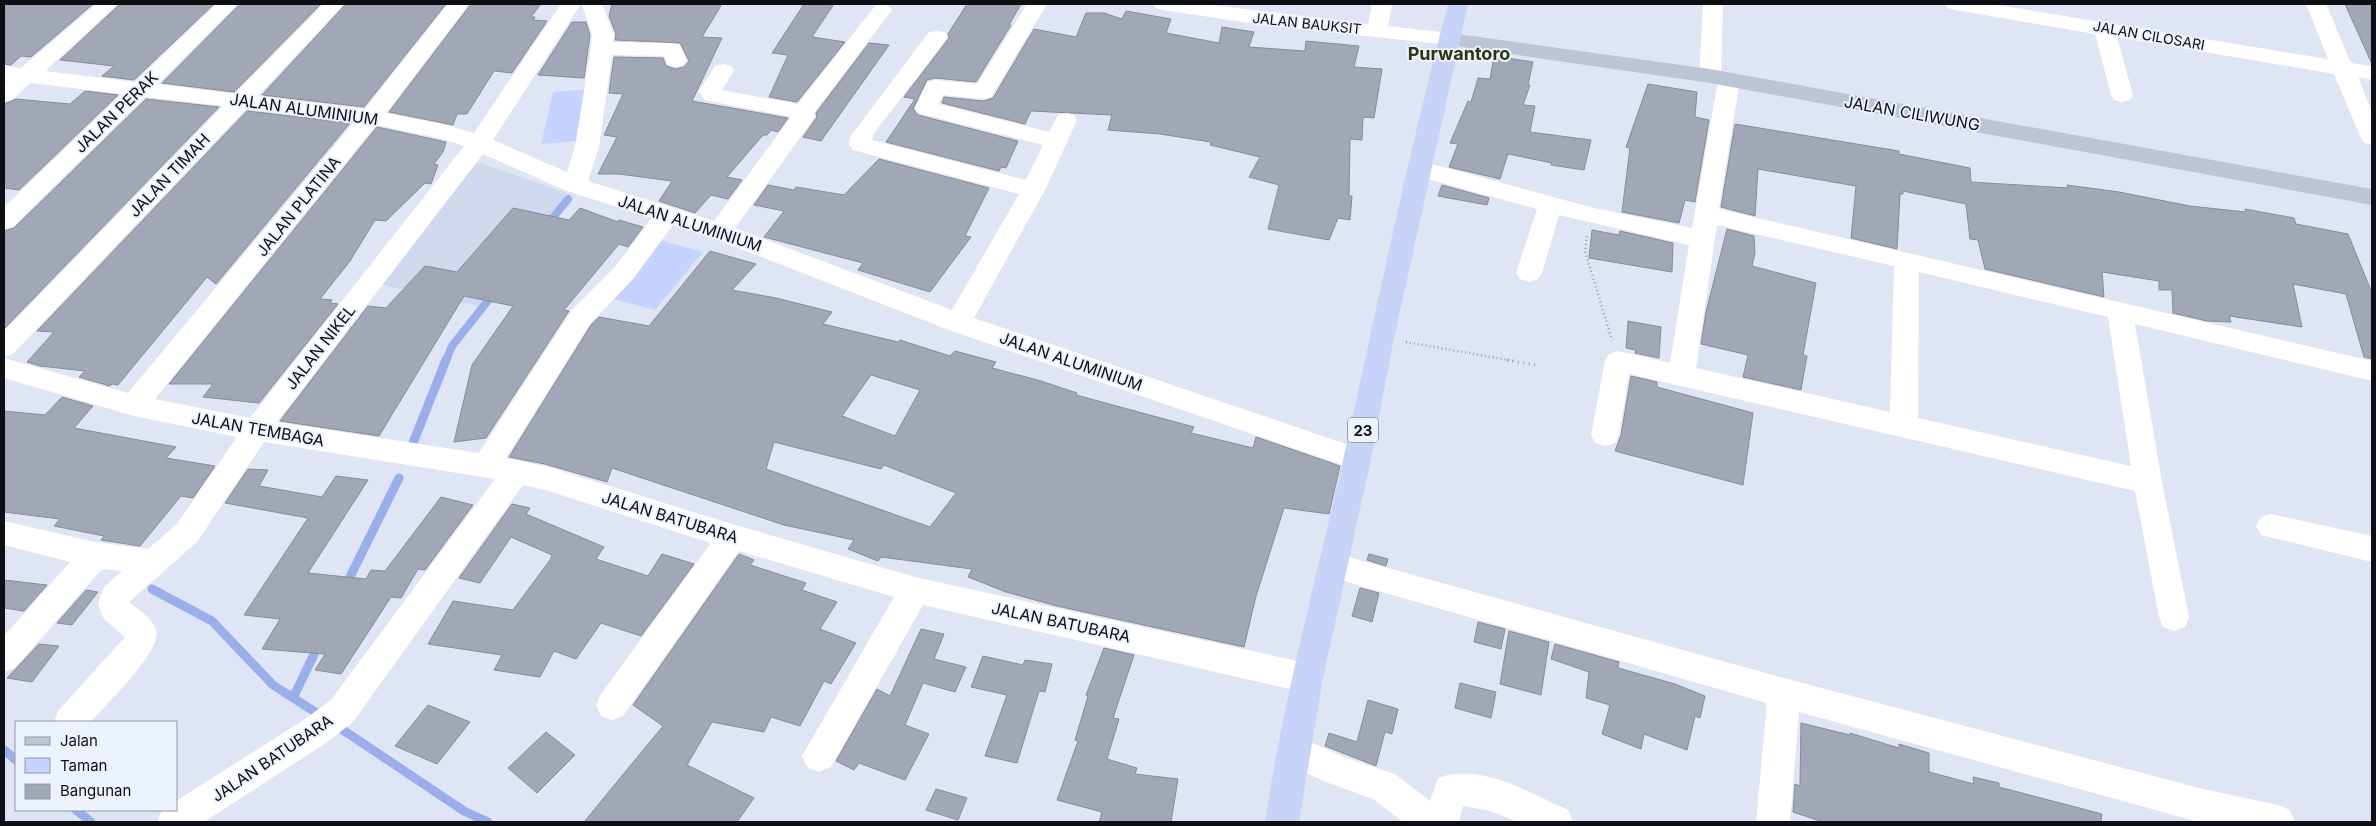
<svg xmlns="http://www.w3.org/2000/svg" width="2376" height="826" font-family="Inter,sans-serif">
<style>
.built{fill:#d0d8ee}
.green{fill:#c5d4ff}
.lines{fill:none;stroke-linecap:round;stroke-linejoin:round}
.stream-far1{stroke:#99aeeb;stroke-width:8}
.stream{stroke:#99aeeb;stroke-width:9}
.building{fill:#a2a7b6;stroke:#868b99;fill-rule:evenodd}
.path-far1{stroke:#9ba0ac;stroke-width:2.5;stroke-dasharray:1 3;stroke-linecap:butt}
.path{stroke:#9ba0ac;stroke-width:3;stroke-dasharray:1 4.5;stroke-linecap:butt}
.minor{fill:#fff;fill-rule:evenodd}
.major{fill:#bdc4d7;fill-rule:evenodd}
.highway{fill:#c7d4f7;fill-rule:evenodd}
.labels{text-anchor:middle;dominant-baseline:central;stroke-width:4;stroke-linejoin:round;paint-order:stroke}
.far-street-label{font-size:14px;fill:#0d0f14;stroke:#edf2ff}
.shield{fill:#edf2ff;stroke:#50535a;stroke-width:1}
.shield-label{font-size:15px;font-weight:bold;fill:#0d0f14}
.street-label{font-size:16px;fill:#0d0f14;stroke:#edf2ff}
.far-district-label{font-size:18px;font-weight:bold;fill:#2d350e;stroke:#edf2ff}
</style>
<rect width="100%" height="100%" fill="#dfe5f4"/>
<path class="built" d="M477 162 567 193 478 306 379 284Z"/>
<g class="green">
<path d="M589 89 576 141 541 144 553 92Z"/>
<path d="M659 240 703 252 655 310 605 297Z"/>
</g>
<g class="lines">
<g class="stream-far1">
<path d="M547 225 568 199"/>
<path d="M446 361 452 346 494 293"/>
</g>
<g class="stream">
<path d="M413 443 446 360"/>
<path d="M345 587 399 478"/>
<path d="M152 589 212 621 273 685 323 717"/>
<path d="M293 698 319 644"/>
<path d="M334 724 464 811 488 822"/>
<path d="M4 750 16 760"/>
<path d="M76 810 91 822"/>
</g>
</g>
<g class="building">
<path d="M4 4H93L31 57 21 56 11 65 4 64Z"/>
<path d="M120 4H214L134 80 102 76 114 66 60 60Z"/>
<path d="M240 4H321L234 92 162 83Z"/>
<path d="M346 4H446L364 107 262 95Z"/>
<path d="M471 4 540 5 531 17H535L533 20 547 21 512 73 494 71 467 114H457L453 125 389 112Z"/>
<path d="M612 4H722L702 37 722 38 692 101 788 118 778 132 771 130 767 135H763L727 177 742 180 728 199 711 195 695 213 659 201 672 181 619 174H598L617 137 604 135 623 94 609 93 614 57 663 58 666 66 676 69 684 67 689 61 680 43 615 40 616 34 609 16Z"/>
<path d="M804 4H834L812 37 845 42 797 102 769 97 788 55 772 53Z"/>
<path d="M967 4H1021L1009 25H1011L976 82 935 78 927 80 913 109 918 115 1018 141 1006 168 1001 167 999 171 886 142 915 99 904 97 949 38 948 34Z"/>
<path d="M2345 4H2372V64Z"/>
<path d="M1126 11 1171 19 1166 33 1219 43 1222 27 1254 32 1249 47 1305 51 1306 41 1359 46 1354 67 1382 69 1374 118 1363 117 1362 140 1350 139 1349 196H1352L1350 220 1338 218 1329 240 1268 229 1279 185 1249 177 1260 157 1210 145 1211 142 1160 134 1108 130 1112 115 1031 111 1025 124 942 103 944 97 983 101 993 98 1034 29 1076 37 1086 13H1104L1122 19Z"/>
<path d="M572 22H586L590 35 584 78 538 75Z"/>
<path d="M869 43 889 45 821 141 803 137 817 117 816 113Z"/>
<path d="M1494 56 1533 62 1528 85H1530L1523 105 1535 106 1530 132 1591 140 1584 170 1551 165 1552 163 1508 154 1500 179 1449 167 1458 144 1450 143 1468 101 1471 102 1478 78 1490 79Z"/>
<path d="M1648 84 1697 92 1695 117 1709 120 1695 202 1685 200 1679 223 1622 212 1630 148 1626 147Z"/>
<path d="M85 91 118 95 19 190 4 188V104L16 99 70 104Z"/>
<path d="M146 99 219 107 4 329V231L14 228Z"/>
<path d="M247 111 350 123 216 284 207 277 118 385 112 384 110 386 79 377 85 371 40 366 27 362 54 332 37 331Z"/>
<path d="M1735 124 1899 151V154L1970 168 1971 182 2068 188 2067 185 2119 192 2190 206 2246 212 2245 209 2294 218 2296 224 2348 234 2372 293V359L2364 357 2346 294 2293 284 2302 327 2229 316 2231 322 2207 321 2173 313 2172 290H2159V281L2102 272 2104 297 1985 269 1978 240 1970 239 1966 204 1903 191V194H1900L1897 249 1851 238 1856 186 1758 169 1755 216 1721 207Z"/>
<path d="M377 127 446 142 443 152 434 164 438 165 431 184 425 183 386 221 375 220 350 261 320 299 332 300 330 303 338 304 259 403 203 397 213 384H169Z"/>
<path d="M879 159 989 188 965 236 971 237 930 292 858 270 863 263 764 237 784 211 754 205 768 185 794 190 796 187 844 195Z"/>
<path d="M1442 185 1489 198 1487 205 1438 196Z"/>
<path d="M513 208 569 220 580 208 618 222 619 220 643 227 628 247 619 244 564 310 569 311 486 438 454 442 472 365 513 306 464 296 379 436 280 421 368 306 386 308 425 266 457 272Z"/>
<path d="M1727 229 1754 236 1755 253 1752 266 1816 283 1803 355 1807 356 1801 390 1743 377 1748 355 1701 344 1706 312Z"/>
<path d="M1592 230 1619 235 1620 231 1673 243 1672 272 1589 258Z"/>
<path d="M710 251 756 264 732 290 776 298 832 312 823 324 898 342 900 340 950 356 955 351 996 362 992 368 1041 381 1077 393 1076 395 1194 427 1191 433 1253 448 1256 437 1340 466 1329 514 1284 508 1256 596 1244 647 1057 606 1006 592 968 577 972 569 881 557 878 561 848 549 854 540 784 525 612 468 607 482 545 464 509 457 591 325 599 317 649 326ZM871 375 920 390 895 436 842 416ZM774 442 881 469 884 465 956 493 930 527 766 469Z"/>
<path d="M1628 321 1661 327 1659 358 1635 353 1636 350 1626 348Z"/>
<path d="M1631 376 1657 382V387L1753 413 1743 485 1615 451 1621 435Z"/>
<path d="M62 397 93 406 74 428 176 447 166 458 215 466 193 498 181 496 140 546 101 540 104 536 54 526 60 519 4 512V411L45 415Z"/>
<path d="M248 469 268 470 259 486 322 497 336 476 368 480 308 573 366 579 371 570 385 571 441 497 473 505 425 570 418 569 401 598 391 597 341 674 315 670 325 654 262 649 280 619 244 615 308 518 225 503Z"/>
<path d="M512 504 530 508 526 514 604 547 596 559 648 576 662 554 694 564 641 636 601 623 576 659 554 651 540 677 494 670 502 655 428 644 453 601 513 610 550 560 552 555 511 537 480 583 459 578Z"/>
<path d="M739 554 754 560 750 565 806 583 802 590 837 602 820 629 856 643 831 684 824 681 800 726 771 717 764 732 712 722 687 765 754 798 737 822H584L663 726 633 705Z"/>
<path d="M1369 554 1388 559 1386 566 1367 560Z"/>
<path d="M4 580 47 585 24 611 4 608Z"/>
<path d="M1360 588 1379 593 1372 622 1352 616Z"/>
<path d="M86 590 98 592 72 625 57 623Z"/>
<path d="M1478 622 1505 629 1501 649 1474 642Z"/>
<path d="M921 629 944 634 934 659 966 667 955 692 923 683 905 725 929 734 905 780 859 763 854 770 836 761 877 689 890 696Z"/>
<path d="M1509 631 1549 642 1541 695 1500 684Z"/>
<path d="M39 644 59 646 32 682 7 678Z"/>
<path d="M1555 644 1619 662 1618 668 1675 684 1705 696 1700 718 1695 716 1687 750 1644 734 1641 749 1602 734 1610 705 1586 698 1589 672 1551 659Z"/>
<path d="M1104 648 1134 655 1113 718 1119 719 1107 759 1137 768 1135 774 1178 779 1171 822H1099L1102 812 1057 800 1078 741 1075 740 1088 696 1086 695Z"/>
<path d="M983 656 1023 665 1025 660 1052 664 1045 692 1039 691 1017 763 985 756 1007 695 971 687Z"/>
<path d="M1460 683 1496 692 1491 718 1455 708Z"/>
<path d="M1368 700 1398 709 1392 734 1385 732 1376 766 1325 746 1329 733 1357 742Z"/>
<path d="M428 705 470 722 437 764 395 746Z"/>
<path d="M1801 723 1850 735V733L1899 748V744L1929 753V772L1974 784 1973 777 1999 783V787L2102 814 2101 822H1823L1793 812 1795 784 1800 786Z"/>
<path d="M546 732 575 755 537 793 508 768Z"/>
<path d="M936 789 967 798 958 820 926 810Z"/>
</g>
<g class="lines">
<g class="path-far1">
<path d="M1587 236 1585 251 1612 340"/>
<path d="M1406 342 1514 361"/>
</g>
<path class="path" d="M1507 360 1535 365"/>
<g class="minor">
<path d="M96 4H118L45 71 135 82 216 4H238L158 84 235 94 323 4H344L258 96 365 109 448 4H469L386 113 443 124 474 133 561 4H581L493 140 567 172 575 147 591 48 592 35 582 4H602L614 35 613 42 672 43 680 45 687 60 684 65 676 67 668 65 664 56 612 55 599 147 588 181 714 221 791 117 704 100 699 91 715 66 723 64 731 66 734 71 722 90 798 104 875 6 882 4 889 6 892 10 889 14 814 113 815 116 812 121 735 228 952 310 1019 194 853 150 849 145 850 137 929 32 937 31 945 32 948 37 874 133 872 140 1026 180 1043 145 918 113 915 108 927 82 935 80 977 84 1027 4H1047L991 97 983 99 943 95 939 104 1049 132 1058 115 1066 113 1074 115 1077 120 1045 190 974 318 1367 451 1371 459 1367 467 1357 470 949 330 710 237 673 225 633 279 590 324 506 458 545 466 732 524 915 577 1307 663 1318 668 1323 678 1318 688 1307 693 923 605 831 767 819 772 807 767 802 756 894 597 739 551 623 716 612 720 601 716 596 705 601 694 711 543 545 490 523 485 353 722 326 743 204 822H157L162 810H176V801L302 721 331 700 495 479 264 442 197 542 129 602C139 610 152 618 156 630 163 651 105 705 91 722H54L58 711 125 637 103 618 98 603 104 587 122 571 102 569 15 668 4 672V636L70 562 4 545V521L95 542 148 549 177 524 237 437 134 416 4 378V358L128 393 354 122 246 109 13 354 4 357V331L223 106 145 97 13 227 4 229V207L122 94 31 83 12 100 4 102V83L7 80H4V66L21 68ZM376 125 439 138 464 146 250 418 155 399ZM483 154 567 191 652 218 615 267 572 310 479 453 277 422Z"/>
<path d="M1153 4H1203L1368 24 1372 4H1392L1388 26 1450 33 1458 34 1461 39 1458 44 1450 45 1263 25 1163 10 1156 8Z"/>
<path d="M1703 4H1723L1721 76 1729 73 1737 75 1740 80 1719 209 2372 361V381L2135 324 2162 482 2189 617 2185 627 2174 631 2163 627 2159 617 2135 491 1629 374 1619 435 1615 443 1605 446 1595 443 1591 435 1605 361 1609 354 1618 351 1670 363 1689 245 1559 215 1542 273 1538 279 1529 282 1520 279 1516 273 1537 209 1413 175 1409 169 1413 163 1421 161 1590 207 1692 228 1718 81 1710 83 1702 81 1699 76ZM1717 225 1894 266 1890 412 1696 368ZM1919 272 2108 317 2131 466 1918 418Z"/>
<path d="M1945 4H1991L2328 59 2306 4H2326L2351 63 2372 66V80L2358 77 2372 112V145L2364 143 2361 138 2334 74 2117 37 2133 95 2130 100 2122 102 2114 100 2111 95 2095 34 1955 10 1948 8Z"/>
<path d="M2271 514 2372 536V562L2261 535 2256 526 2261 517Z"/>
<path d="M1334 553 1784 678 2199 788 2278 805 2290 810 2295 822H2199L1799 712 1790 822H1756L1767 703 1323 575 1319 566 1323 557Z"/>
<path d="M1295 735 1344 757 1395 774 1430 801 1438 778C1480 762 1530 793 1568 810L1573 822H1519L1490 811 1463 806 1459 822H1403L1373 799 1326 782 1283 762 1278 751 1283 740Z"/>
</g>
<path class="major" d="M1450 33 1710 69 2372 189V205L1710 83 1442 44 1439 39 1442 34Z"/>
<path class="highway" d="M1448 4H1468L1394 338 1371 459 1323 678 1299 822H1265C1283 700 1316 580 1343 460 1377 308 1408 154 1448 4Z"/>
</g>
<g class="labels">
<g class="far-street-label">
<text transform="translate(1307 23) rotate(6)">JALAN BAUKSIT</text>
<text transform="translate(2149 35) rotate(10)">JALAN CILOSARI</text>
</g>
<rect class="shield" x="1348" y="417.5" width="30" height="25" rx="4"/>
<g class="shield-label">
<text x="1363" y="430">23</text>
</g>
<g class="street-label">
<text transform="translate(304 109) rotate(8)">JALAN ALUMINIUM</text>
<text transform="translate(116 112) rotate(-44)">JALAN PERAK</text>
<text transform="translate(1912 113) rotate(10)">JALAN CILIWUNG</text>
<text transform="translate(169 175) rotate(-46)">JALAN TIMAH</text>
<text transform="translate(298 206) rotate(-51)">JALAN PLATINA</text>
<text transform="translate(690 223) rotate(18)">JALAN ALUMINIUM</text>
<text transform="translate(320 347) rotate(-52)">JALAN NIKEL</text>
<text transform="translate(1071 361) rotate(19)">JALAN ALUMINIUM</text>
<text transform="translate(258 429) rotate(10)">JALAN TEMBAGA</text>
<text transform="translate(670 517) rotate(17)">JALAN BATUBARA</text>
<text transform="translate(1061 622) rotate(12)">JALAN BATUBARA</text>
<text transform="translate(272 758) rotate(-34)">JALAN BATUBARA</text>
</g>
<g class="far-district-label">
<text x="1459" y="53">Purwantoro</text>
</g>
</g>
<rect width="2376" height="826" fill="none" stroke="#0d0f14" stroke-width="10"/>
<rect x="15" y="721" width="162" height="90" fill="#edf2ff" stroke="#9397a1"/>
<rect x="25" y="737" width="25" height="8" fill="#bdc4d7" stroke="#9397a1"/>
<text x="60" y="746" font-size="15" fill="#0d0f14">Jalan</text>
<rect x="25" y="758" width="25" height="15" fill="#c5d4ff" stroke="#9397a1"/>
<text x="60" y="771" font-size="15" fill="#0d0f14">Taman</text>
<rect x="25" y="784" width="25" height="15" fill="#a2a7b6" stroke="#9397a1"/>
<text x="60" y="796" font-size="15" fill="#0d0f14">Bangunan</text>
</svg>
